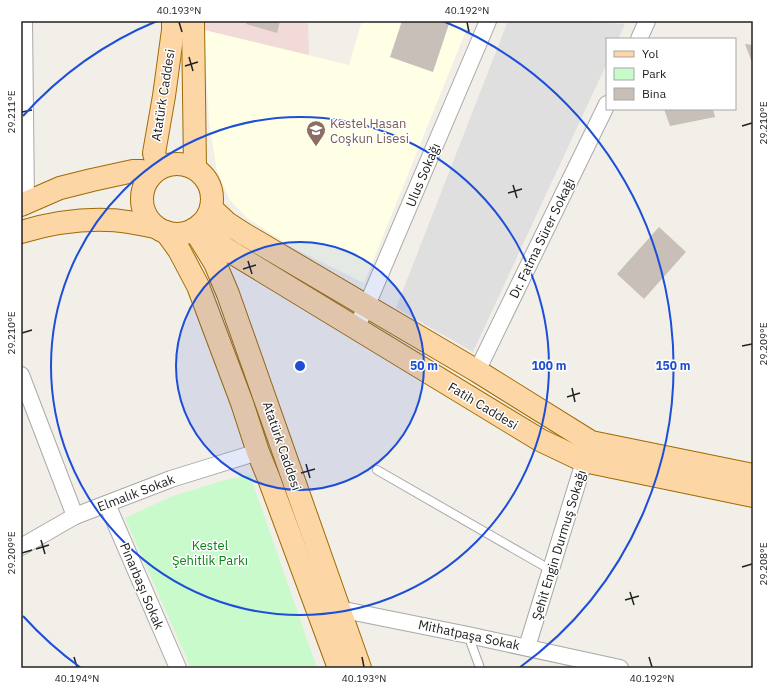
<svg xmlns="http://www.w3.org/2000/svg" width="774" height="689" font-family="'IBM Plex Sans',sans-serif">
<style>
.residential{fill:#e0dfdf}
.commercial{fill:#f2dad9}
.education{fill:#ffffe5}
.park{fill:#c8facc}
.building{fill:#c7bfb8}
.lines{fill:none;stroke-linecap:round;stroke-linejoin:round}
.service-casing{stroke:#a9a9a9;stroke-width:10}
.minor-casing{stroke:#a9a9a9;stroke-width:18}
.primary-casing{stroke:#a06b00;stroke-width:24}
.service{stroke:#fff;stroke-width:8}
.minor{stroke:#fff;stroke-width:16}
.primary{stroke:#fcd6a4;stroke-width:22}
.ticks{fill:none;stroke:#222;stroke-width:1.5}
.ring{fill:none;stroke:#1d4ed8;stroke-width:2}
.labels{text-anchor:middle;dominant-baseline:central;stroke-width:3;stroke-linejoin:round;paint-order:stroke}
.street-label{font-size:13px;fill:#222;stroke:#fff}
.education-label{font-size:13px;fill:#785e54;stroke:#fff;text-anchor:start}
.park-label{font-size:13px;fill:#0c8416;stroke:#fff}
.centre{fill:#1d4ed8;stroke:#fff;stroke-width:2}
.ring-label{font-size:12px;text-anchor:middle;font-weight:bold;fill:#1d4ed8;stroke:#fff;stroke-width:3;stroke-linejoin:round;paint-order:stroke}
.neatline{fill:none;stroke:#222;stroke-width:1.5}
.ticks-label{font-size:10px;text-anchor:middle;fill:#222}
</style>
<rect width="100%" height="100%" fill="#f2efe9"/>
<path class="residential" d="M508 21H572L625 24 618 39H607V63L473 352 396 308Z"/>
<path class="commercial" d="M204 21H308L309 55 204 30Z"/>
<path class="education" d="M362 21H470L364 283 295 249 247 218 230 200 217 171 209 122 204 30 349 65Z"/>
<path class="park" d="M250 475 317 668H191L125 518 173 496 225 480Z"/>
<g class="building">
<path d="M247 21H280L277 33 246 24Z"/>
<path d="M402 21H450L433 72 390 57Z"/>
<path d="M745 44 753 45V65Z"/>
<path d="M664 109H713L715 117 670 126Z"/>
<path d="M659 227 686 252 644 299 617 274Z"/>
</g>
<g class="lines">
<defs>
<g id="service">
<path d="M377 470 551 570"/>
<path d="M468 635 480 668"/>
</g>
<g id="minor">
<path d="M24 21 26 203"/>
<path d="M639 39 647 21"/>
<path d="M356 328 367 305 488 21"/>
<path d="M477 371 607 104"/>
<path d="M21 375 75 516"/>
<path d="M107 504 178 668"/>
<path d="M21 547 75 516 171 479 258 452"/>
<path d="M330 610 339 609 468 635 620 668"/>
<path d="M527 647 587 452"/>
</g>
<g id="primary">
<path d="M193 21 195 168"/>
<circle cx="177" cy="199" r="35"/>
<path d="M158 169 154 153 164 96 173 30V21"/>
<path d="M21 205 60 188 92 180 133 171H142L152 174"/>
<path d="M211 208 227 223 244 234 477 371 591 442 753 475"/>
<path d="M200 225 226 249 540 440 584 461 753 496"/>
<path d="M194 229 215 263 228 294 360 668"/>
<path d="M21 232C48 224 79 219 107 220 123 220 140 224 156 227"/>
<path d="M166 232 179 250 198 286 242 403 258 452 269 479 339 668"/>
</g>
</defs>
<use href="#service" class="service-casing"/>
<use href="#minor" class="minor-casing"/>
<use href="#primary" class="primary-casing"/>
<use href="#service" class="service"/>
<use href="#minor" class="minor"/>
<use href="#primary" class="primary"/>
</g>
<path class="ticks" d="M179 22 182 32M467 22 469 32M189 57 193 71M185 66 198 62M22 112 32 110M742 126 752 123M513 185 517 198M508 193 522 189M248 261 252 274M243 269 256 265M22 333 32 330M742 346 752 344M572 388 575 402M567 397 580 393M306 464 310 478M301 473 315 469M41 540 45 554M36 549 49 545M22 553 32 550M742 567 752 564M630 592 634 605M625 600 639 596M74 657 77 667M362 657 364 667M649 657 652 667"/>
<circle cx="300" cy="366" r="124" fill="#1d4ed8" fill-opacity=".12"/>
<g class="ring">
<circle cx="300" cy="366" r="124"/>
<circle cx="300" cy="366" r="249"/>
<path d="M81 668A373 373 0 0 1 23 616M23 116A373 373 0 0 1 157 21M443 21A373 373 0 0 1 519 668"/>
</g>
<defs>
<symbol id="school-pin" viewBox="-11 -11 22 30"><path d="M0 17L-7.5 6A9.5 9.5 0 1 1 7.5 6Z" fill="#8d6e63" stroke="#fff"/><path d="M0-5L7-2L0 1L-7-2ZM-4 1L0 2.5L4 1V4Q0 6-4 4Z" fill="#fff"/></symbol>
</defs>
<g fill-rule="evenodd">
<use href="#school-pin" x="305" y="119" width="22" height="30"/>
</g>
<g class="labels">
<g class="street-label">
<text transform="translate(163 95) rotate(-81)">Atatürk Caddesi</text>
<text transform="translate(423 175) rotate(-67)">Ulus Sokağı</text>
<text transform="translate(542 238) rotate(-64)">Dr. Fatma Sürer Sokağı</text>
<text transform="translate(483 406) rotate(31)">Fatih Caddesi</text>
<text transform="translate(282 446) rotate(71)">Atatürk Caddesi</text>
<text transform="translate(136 493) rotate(-21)">Elmalık Sokak</text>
<text transform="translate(559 545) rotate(-73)">Şehit Engin Durmuş Sokağı</text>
<text transform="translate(142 586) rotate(67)">Pınarbaşı Sokak</text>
<text transform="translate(469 635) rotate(12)">Mithatpaşa Sokak</text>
</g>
<g class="education-label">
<text x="330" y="123">Kestel Hasan<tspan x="330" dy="15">Coşkun Lisesi</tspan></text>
</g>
<g class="park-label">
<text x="210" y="545">Kestel<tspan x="210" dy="15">Şehitlik Parkı</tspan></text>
</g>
</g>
<circle cx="300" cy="366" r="6" class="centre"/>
<g class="ring-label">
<text x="424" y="370">50 m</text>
<text x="549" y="370">100 m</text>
<text x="673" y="370">150 m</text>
</g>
<rect width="774" height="689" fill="none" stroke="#ffffff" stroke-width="44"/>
<rect x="606" y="38" width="130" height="72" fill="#ffffff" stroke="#a7a7a7"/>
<rect x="614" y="51" width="20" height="6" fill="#fcd6a4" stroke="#a7a7a7"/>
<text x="642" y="58" font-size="12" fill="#222222">Yol</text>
<rect x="614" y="68" width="20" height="12" fill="#c8facc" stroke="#a7a7a7"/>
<text x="642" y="78" font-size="12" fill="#222222">Park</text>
<rect x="614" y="88" width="20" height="12" fill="#c7bfb8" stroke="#a7a7a7"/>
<text x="642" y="98" font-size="12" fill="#222222">Bina</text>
<rect x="22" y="22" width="730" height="645" class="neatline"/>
<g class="ticks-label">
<text x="179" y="14">40.193°N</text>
<text x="467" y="14">40.192°N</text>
<text transform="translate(11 112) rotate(-90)" y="4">29.211°E</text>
<text transform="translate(763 123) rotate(-90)" y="4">29.210°E</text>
<text transform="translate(11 333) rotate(-90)" y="4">29.210°E</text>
<text transform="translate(763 344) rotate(-90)" y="4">29.209°E</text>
<text transform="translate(11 553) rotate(-90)" y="4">29.209°E</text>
<text transform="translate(763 564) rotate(-90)" y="4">29.208°E</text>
<text x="77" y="682">40.194°N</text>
<text x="364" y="682">40.193°N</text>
<text x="652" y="682">40.192°N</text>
</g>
</svg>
